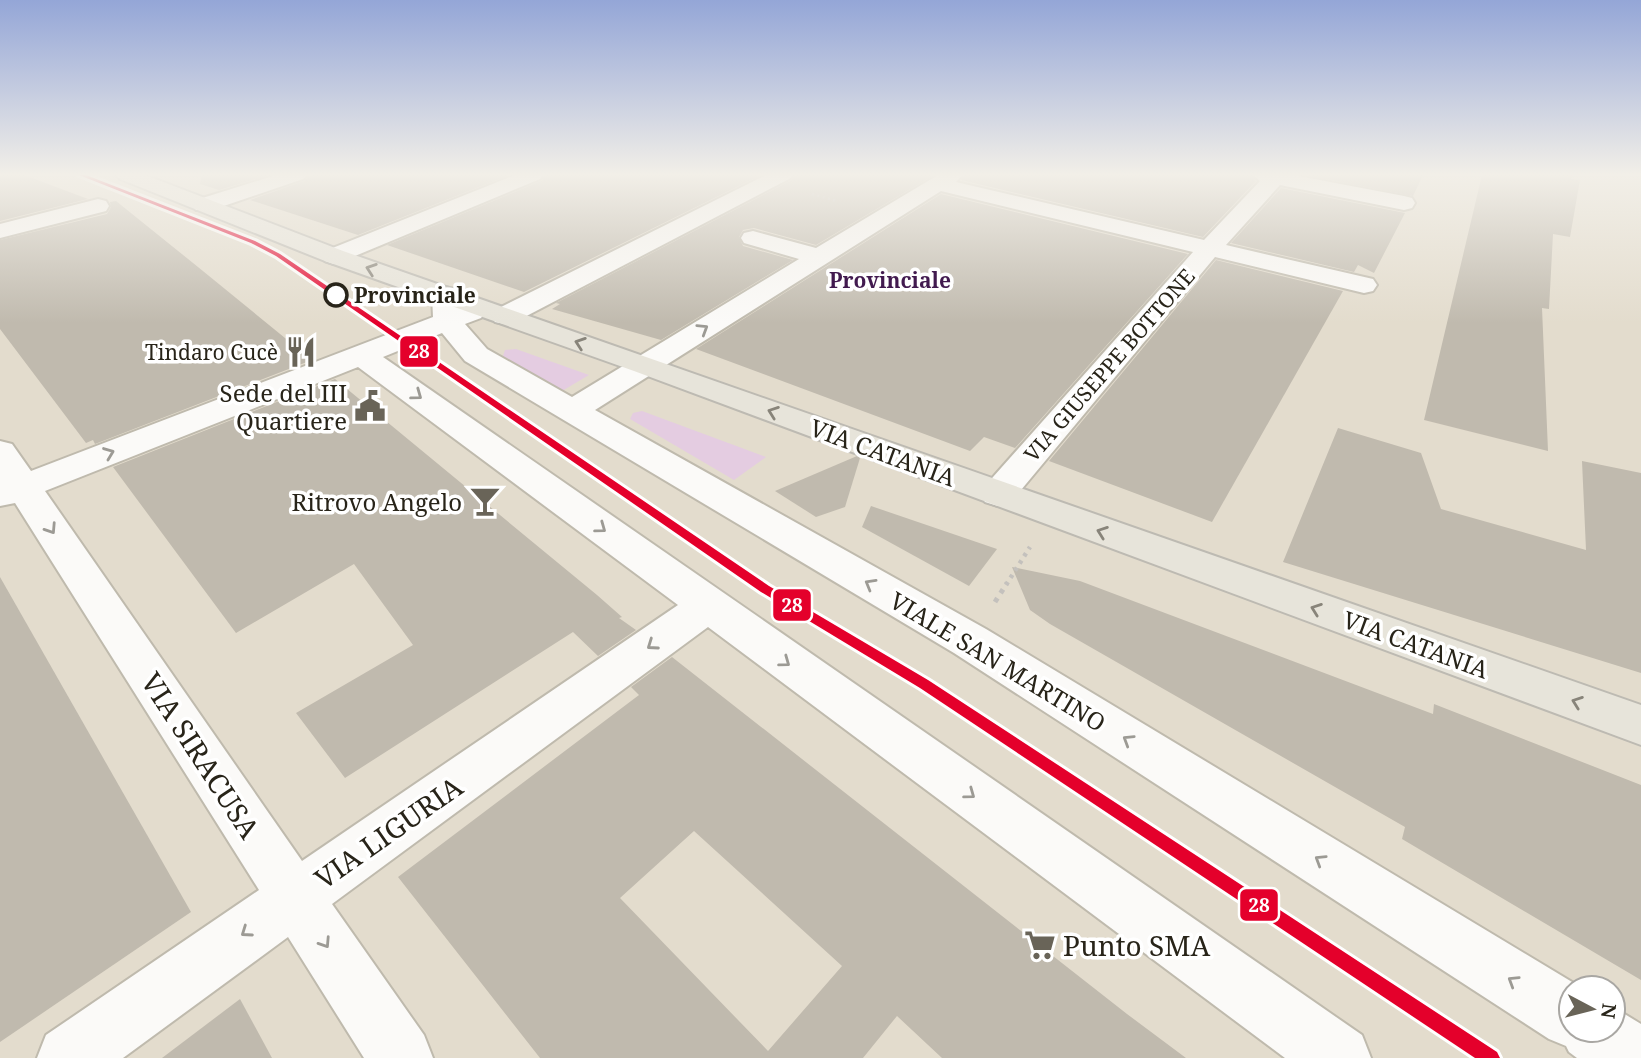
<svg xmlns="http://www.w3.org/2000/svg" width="1641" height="1058" font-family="'Noto Serif',serif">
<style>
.green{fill:#e4cce1}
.building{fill:#c0baae;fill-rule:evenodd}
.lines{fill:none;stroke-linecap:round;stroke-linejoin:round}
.minor-casing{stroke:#bfbaad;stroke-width:4}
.major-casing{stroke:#bdbab2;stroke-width:4}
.path-far2{stroke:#c4c1bd;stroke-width:2.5;stroke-dasharray:2 3.5;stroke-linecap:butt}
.path-far1{stroke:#c4c1bd;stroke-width:4.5;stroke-dasharray:3.5 5;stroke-linecap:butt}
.path{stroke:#c4c1bd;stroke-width:5;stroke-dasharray:4.5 6;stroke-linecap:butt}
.minor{fill:#fbfaf8;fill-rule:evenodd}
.major{fill:#e7e4da;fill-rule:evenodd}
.tram-1-casing{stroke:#fff;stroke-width:6}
.tram-1{fill:#e4002b;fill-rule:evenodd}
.oneway{stroke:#88847a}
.oneway2{stroke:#9c9a94}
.stop-dot{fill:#fff;stroke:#282419;stroke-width:3.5}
.labels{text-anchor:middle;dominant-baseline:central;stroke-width:7;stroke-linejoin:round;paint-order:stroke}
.far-neighbourhood-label{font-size:21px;font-weight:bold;fill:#421a4f;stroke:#fff}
.far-stop-label{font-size:21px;font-weight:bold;fill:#282419;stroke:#fff;text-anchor:start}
.far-poi-label{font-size:21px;fill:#282419;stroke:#fff;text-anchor:end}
.far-street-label{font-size:21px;fill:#282419;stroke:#fff}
.poi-label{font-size:24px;fill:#282419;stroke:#fff;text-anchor:end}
.street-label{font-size:24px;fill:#282419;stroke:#fff}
.near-street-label{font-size:28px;fill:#282419;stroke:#fff}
.near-poi-label{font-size:28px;fill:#282419;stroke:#fff;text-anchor:start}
.line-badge{stroke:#fff;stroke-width:2.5}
.badge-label{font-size:19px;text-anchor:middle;font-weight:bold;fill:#fff}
</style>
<rect width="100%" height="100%" fill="#e3dccd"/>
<g class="green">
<path d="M516 349 589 375 562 391 503 356 505 350Z"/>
<path d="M642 411 766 457 734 480 630 419 633 413Z"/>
</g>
<g class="building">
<path d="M0 175H24L88 199 0 221Z"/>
<path d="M202 175H269L219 190 200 184Z"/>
<path d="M310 175H309H509L358 235 250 200 304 181Z"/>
<path d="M547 175H546H761L524 292 387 245 541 181Z"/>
<path d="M796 175H934L816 245 754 228 743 230 739 237 743 246 793 260 661 340 552 309 560 304 556 303 790 181Z"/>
<path d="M965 175H1251L1256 181 1203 237 961 180Z"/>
<path d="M1305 175H1423L1413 196Z"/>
<path d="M1482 175H1572L1571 179 1580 180 1570 237 1553 234 1549 309 1542 308 1548 451 1424 420Z"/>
<path d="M1281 188 1405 213 1374 273 1358 265 1354 272 1231 243Z"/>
<path d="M941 194 1188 254 1015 448 984 437 970 451 696 349Z"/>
<path d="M116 201 198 267 312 360 95 444 93 440 86 443 0 329V240L107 214 111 207 110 202Z"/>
<path d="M1216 260 1343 291 1212 522 1049 461Z"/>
<path d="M335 379 597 595 622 617 619 618 636 630 598 656 573 632 345 778 296 713 413 645 354 564 236 633 113 467Z"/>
<path d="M1338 428 1421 453 1441 509 1586 550 1582 461 1641 473V673L1283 562Z"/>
<path d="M857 456 860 458 845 507 816 517 775 491Z"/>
<path d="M871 506 997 549 969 586 862 527Z"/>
<path d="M1012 567 1080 581 1433 714 1434 704 1641 785V980L1402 839 1405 827 1050 624 1030 610Z"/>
<path d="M0 577 191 912 0 1042Z"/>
<path d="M672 657 1127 1014 1186 1058H942L897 1016 863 1058H540L398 877 639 695 631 687ZM694 831 842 966 768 1051 620 898Z"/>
<path d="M240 999 272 1058H162Z"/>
</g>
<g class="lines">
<defs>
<g id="minor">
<path d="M276 175H307L303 179 212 210H196L193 205 196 200Z"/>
<path d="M515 175H544L540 179 343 261 334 264 325 261 321 256 325 251Z"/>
<path d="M766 175H793L789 179 515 322 505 324 495 322 491 316 495 310Z"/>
<path d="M938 175H962L956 182 1204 240 1260 181 1253 175H1293L1404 196 1412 198 1415 203 1412 208 1404 210 1280 185 1226 245 1373 279 1377 285 1373 291 1364 293 1215 257 1011 502 998 506 985 502 980 494 985 486 1193 252 941 191 595 410 986 629 1582 988H1571V1030H1613V1007L1641 1024V1058H1577L1569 1052 1566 1046 1549 1039 954 653 465 361 442 333 383 357 1362 1035 1371 1058H1285L708 627 332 904 424 1035 433 1058H364L288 937 123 1058H37L46 1035 259 890 15 503 0 506V441L12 444 31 471 433 317 432 295 435 289 445 287 455 289 458 295 460 307 471 304 481 306 485 312 481 318 465 324 487 349 572 397 799 259 744 243 741 238 744 233 753 231 816 248ZM358 367 678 605 302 861 45 491Z"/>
<path d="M98 199 106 201 109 206 106 211 0 238V224Z"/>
</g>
<path id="major" d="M116 175H145L343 251 1641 705V745L634 371 325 261 120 179Z"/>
</defs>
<use href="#minor" class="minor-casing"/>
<use href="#major" class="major-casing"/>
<path class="path-far2" d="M812 194 837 201"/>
<path class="path-far1" d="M1006 585 1030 547"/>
<path class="path" d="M995 602 1007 583"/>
<use href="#minor" class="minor"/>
<use href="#major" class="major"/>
<defs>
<path id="tram-1" d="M79 175H86L255 241 280 254 769 586 928 680 1497 1052 1500 1058H1475L920 688 761 592 276 256 251 243Z"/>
</defs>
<use href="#tram-1" class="tram-1-casing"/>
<use href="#tram-1" class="tram-1"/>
</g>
<defs><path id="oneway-chevron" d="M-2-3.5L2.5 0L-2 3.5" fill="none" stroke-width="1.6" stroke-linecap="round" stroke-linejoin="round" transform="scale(1.75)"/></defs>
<g class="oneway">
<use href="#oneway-chevron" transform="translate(371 269) rotate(-161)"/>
<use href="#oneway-chevron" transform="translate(580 343) rotate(-161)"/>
<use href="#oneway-chevron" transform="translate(773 412) rotate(-160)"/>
<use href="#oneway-chevron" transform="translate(1102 532) rotate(-160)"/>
<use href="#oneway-chevron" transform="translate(1316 609) rotate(-160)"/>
<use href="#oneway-chevron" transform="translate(1577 702) rotate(-160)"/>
</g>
<g class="oneway2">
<use href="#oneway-chevron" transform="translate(703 329) rotate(-32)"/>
<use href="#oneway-chevron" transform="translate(417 395) rotate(36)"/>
<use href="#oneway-chevron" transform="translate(109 453) rotate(-21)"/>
<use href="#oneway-chevron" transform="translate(601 528) rotate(36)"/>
<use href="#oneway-chevron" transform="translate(51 529) rotate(57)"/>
<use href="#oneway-chevron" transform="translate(870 584) rotate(-150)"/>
<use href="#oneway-chevron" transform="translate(652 645) rotate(145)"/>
<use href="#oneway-chevron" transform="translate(785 662) rotate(36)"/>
<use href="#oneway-chevron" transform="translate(1128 740) rotate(-148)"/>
<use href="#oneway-chevron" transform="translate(970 794) rotate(36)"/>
<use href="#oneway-chevron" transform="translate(1320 860) rotate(-148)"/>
<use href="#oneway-chevron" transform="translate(246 932) rotate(145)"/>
<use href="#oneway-chevron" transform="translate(325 943) rotate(57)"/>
<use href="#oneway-chevron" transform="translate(1513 981) rotate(-148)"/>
</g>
<linearGradient id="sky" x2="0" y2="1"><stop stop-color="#94a6d7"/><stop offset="0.54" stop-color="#f2efe8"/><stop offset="1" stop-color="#f2efe8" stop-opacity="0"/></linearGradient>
<rect width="1641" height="323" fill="url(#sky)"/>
<defs>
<symbol id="restaurant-bare" viewBox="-9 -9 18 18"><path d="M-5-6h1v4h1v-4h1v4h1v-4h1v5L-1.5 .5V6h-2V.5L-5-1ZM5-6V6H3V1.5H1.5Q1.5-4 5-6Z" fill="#696458" stroke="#fff" stroke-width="2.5" paint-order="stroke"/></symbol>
<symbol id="civic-bare" viewBox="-9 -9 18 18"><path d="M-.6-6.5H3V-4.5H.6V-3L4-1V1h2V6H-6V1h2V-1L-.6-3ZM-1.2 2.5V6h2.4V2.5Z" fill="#696458" stroke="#fff" stroke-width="2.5" paint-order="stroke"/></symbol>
<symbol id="bar-bare" viewBox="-9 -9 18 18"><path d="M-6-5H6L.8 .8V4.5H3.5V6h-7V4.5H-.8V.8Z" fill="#696458" stroke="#fff" stroke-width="2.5" paint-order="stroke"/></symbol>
<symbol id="supermarket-bare" viewBox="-9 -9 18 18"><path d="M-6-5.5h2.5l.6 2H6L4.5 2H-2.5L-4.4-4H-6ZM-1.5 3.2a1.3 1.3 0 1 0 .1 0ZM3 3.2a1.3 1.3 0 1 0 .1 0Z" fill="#696458" stroke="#fff" stroke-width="2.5" paint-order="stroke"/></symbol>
</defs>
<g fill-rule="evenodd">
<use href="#restaurant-bare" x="279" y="330" width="44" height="44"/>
<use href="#civic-bare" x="348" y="384" width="44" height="44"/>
<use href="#bar-bare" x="463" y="479" width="44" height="44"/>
<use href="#supermarket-bare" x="1018" y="923" width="44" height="44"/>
</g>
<circle class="stop-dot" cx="336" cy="295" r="11"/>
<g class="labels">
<g class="far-neighbourhood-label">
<text x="890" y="280">Provinciale</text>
</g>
<g class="far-stop-label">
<text x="354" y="295">Provinciale</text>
</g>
<g class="far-poi-label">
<text x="278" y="352">Tindaro Cucè</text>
</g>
<g class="far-street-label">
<text transform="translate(1109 365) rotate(-49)">VIA GIUSEPPE BOTTONE</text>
</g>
<g class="poi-label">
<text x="347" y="392">Sede del III<tspan x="347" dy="28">Quartiere</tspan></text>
<text x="462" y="501">Ritrovo Angelo</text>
</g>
<g class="street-label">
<text transform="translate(883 452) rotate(20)">VIA CATANIA</text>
<text transform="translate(1416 644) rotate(20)">VIA CATANIA</text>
<text transform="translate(998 661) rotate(31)">VIALE SAN MARTINO</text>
</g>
<g class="near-street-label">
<text transform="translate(201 755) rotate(57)">VIA SIRACUSA</text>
<text transform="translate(388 832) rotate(-35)">VIA LIGURIA</text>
</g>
<g class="near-poi-label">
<text x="1063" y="945">Punto SMA</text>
</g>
</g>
<g class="line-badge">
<rect x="399" y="335" width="40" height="33" rx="7" fill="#e4002b"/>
<rect x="772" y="588" width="40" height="34" rx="7" fill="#e4002b"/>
<rect x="1239" y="888" width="40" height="34" rx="7" fill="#e4002b"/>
</g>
<g class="badge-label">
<text x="419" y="358">28</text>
<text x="792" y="612">28</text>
<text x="1259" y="912">28</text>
</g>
<g transform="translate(1592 1009) rotate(97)"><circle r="33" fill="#ffffff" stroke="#a9a7a3" stroke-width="2"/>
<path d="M0-5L12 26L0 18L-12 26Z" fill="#696458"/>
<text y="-10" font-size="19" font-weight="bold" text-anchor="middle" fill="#282419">N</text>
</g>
</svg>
